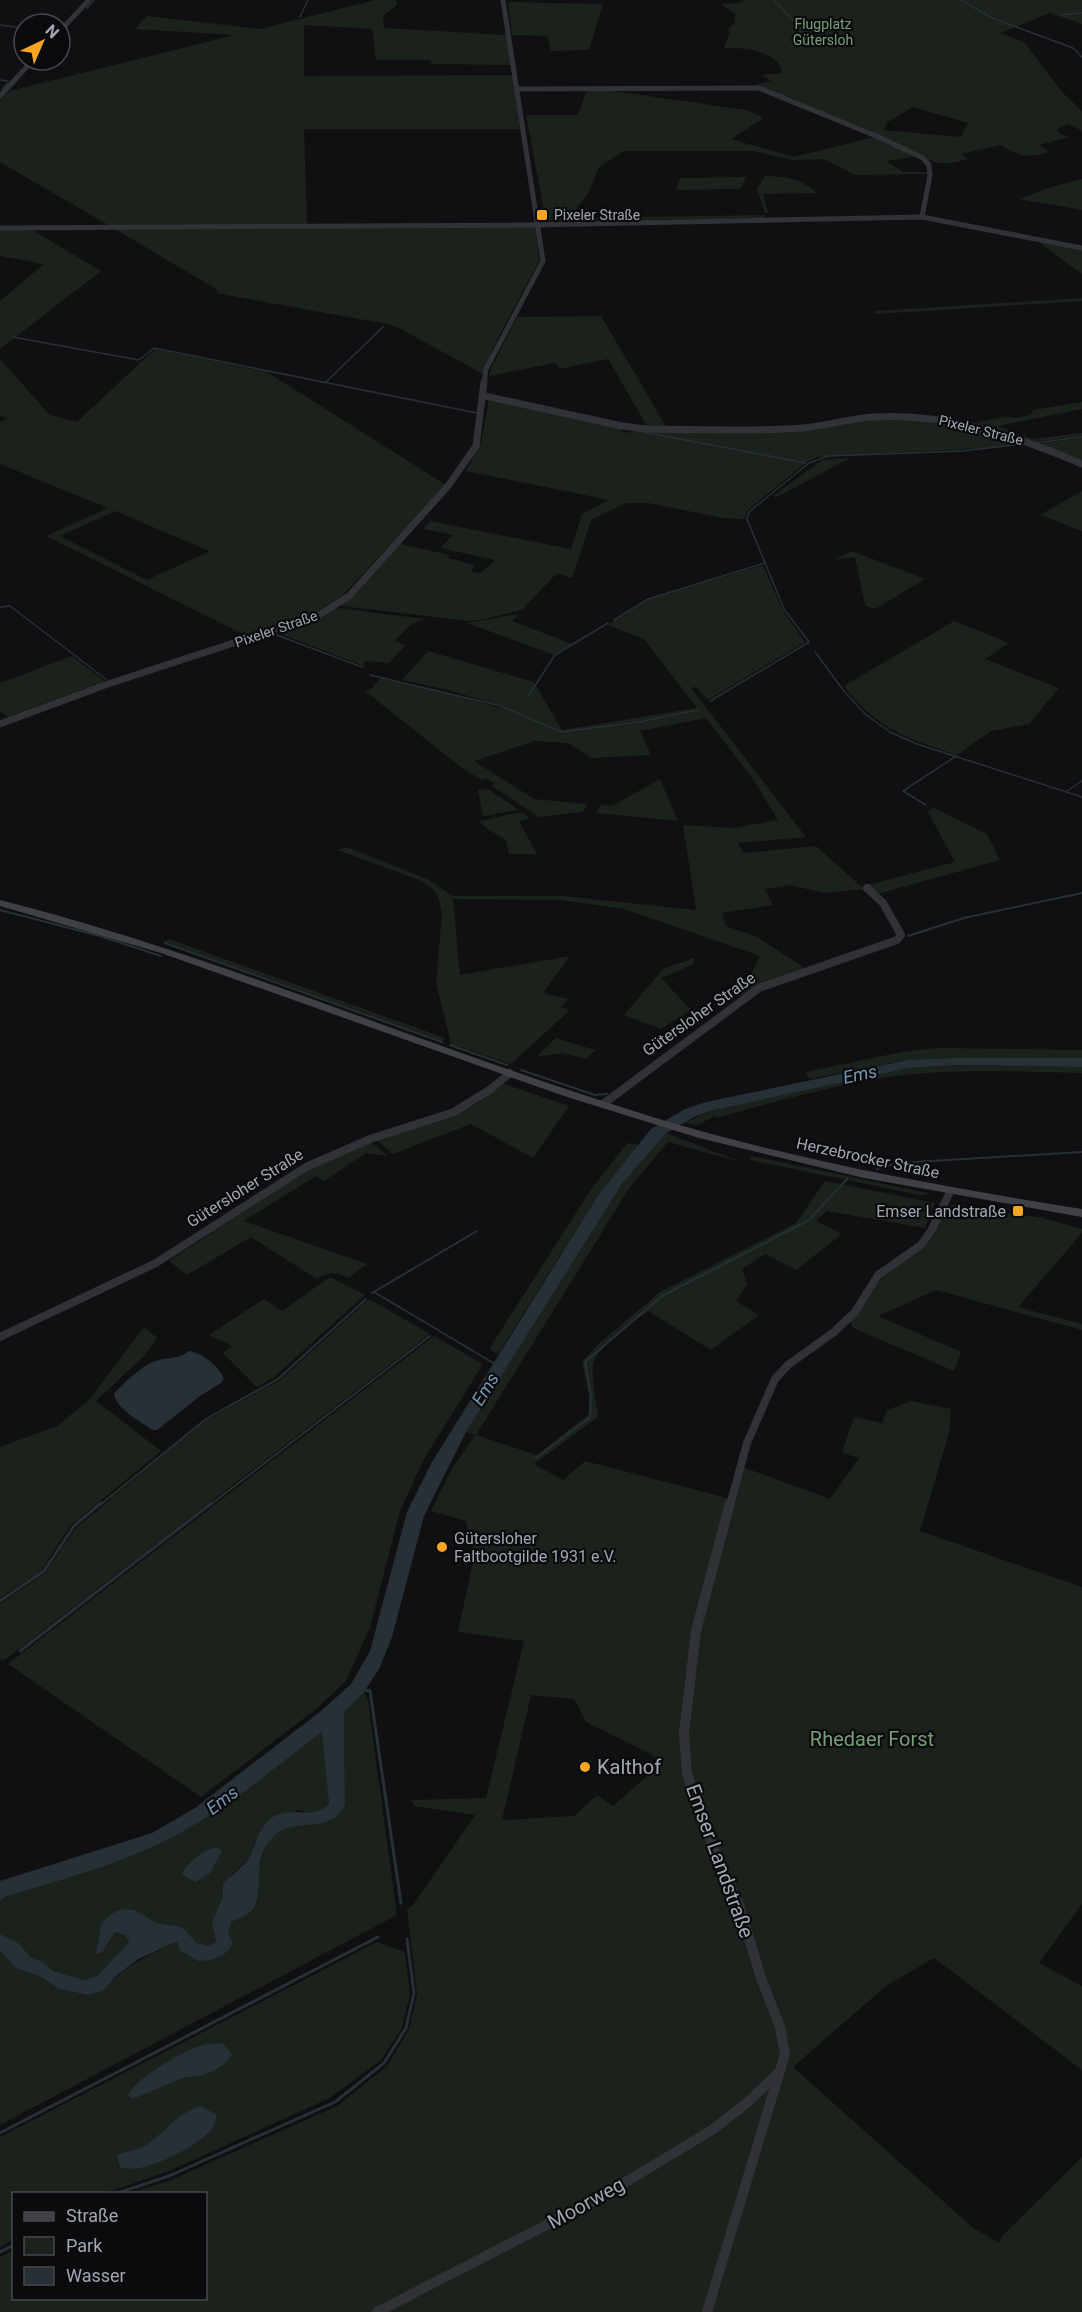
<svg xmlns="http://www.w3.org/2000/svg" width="1082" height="2312" font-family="Roboto,sans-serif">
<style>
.green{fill:#1a221b;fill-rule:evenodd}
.water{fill:#263036}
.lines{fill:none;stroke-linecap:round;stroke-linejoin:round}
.stream-far2{stroke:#263036;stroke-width:1.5}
.stream-far1{stroke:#263036;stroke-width:2}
.stream{stroke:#263036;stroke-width:3}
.minor-far3{stroke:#313237;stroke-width:5}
.minor-far2{stroke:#313237;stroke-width:7}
.minor-far1{stroke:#313237;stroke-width:8}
.minor{stroke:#313237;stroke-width:10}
.secondary{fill:#3f4147;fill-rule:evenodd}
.poi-dot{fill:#f8a622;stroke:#0b0b0d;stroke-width:2}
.labels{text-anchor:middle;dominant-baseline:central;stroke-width:4.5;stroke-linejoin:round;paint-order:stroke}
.far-park-label{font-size:14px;fill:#779f77;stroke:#0b0b0d}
.far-poi-label{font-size:14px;fill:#a1a7b3;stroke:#0b0b0d;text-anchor:start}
.far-street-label{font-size:14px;fill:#a1a7b3;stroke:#0b0b0d}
.street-label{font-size:16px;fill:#a1a7b3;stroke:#0b0b0d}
.poi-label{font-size:16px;fill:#a1a7b3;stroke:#0b0b0d;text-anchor:end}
.water-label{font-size:18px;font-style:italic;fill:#7698b0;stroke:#0b0b0d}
.near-park-label{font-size:20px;fill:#779f77;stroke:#0b0b0d}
.near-poi-label{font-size:20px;fill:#a1a7b3;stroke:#0b0b0d;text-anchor:start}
.near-street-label{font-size:20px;fill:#a1a7b3;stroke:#0b0b0d}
</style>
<rect width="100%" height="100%" fill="#101012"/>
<g class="green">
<path d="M375 0H396L397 5 383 16 384 28 506 35 511 65 432 64 430 60H376L372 29 304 25V76L513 75 520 129H304L307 225 110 226 0 162V100L9 91 235 35 135 29 147 16 260 29Z"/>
<path d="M745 0H1082V24L1050 13 1001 33 1024 42 1062 92 1082 111V131L1069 124 1057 129 1059 133 1069 137 1039 145 1050 152C1026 158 1022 157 1000 145L961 154 968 159C947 164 939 167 920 154L755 85 771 81 762 75 782 73C778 49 743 48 724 48L730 31H727L735 22V14L721 4 737 3ZM913 107 968 123 961 137 883 130 888 123 885 121H890Z"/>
<path d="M508 2 603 4 589 50 551 51 547 36 512 35Z"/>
<path d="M587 89H600L746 110 764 118 731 139 794 157 874 137 917 156 886 161 903 172H927V174L855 175 824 159 792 160 753 151H624L599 167 588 194 577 207 575 218 765 215 766 218 546 221 526 115H578Z"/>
<path d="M765 176C785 176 802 179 817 193L763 194 768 213H765L757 189Z"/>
<path d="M746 177 740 189 675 190 681 178Z"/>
<path d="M1082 179V210L1019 199 1051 187Z"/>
<path d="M532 226 536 228 539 261 494 346 483 374 399 328 387 324 216 293 218 290 113 228Z"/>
<path d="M29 228 101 271 0 349V301L44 264 0 256V229Z"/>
<path d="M1036 240 1082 250V274Z"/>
<path d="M1082 298V301L876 314 874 311Z"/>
<path d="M601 316 667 428H648L608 359 559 369 555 363 489 376 491 368 517 317Z"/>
<path d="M155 349 267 372 446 485 344 594 315 613 247 636 46 536 108 508 0 464V422L8 418 0 416V359L50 415 77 422ZM115 511 209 551 208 552 147 580 60 536Z"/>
<path d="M489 399 621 428V431L630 433 634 429 782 430 873 418 939 420 1028 443 986 448 817 457 807 462 747 511 744 519 723 518 648 503H626L591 520 572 578 557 573 522 610 484 619 469 621 341 606 353 596 400 544 450 555 448 558 475 565 471 572 481 573 495 560 440 548 453 535 423 529 430 521 571 549 582 514 609 500 466 471 481 442Z"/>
<path d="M1082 402V409L998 426 1032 439 1082 433V436L1034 442 978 426V422L1005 417 1015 418 1031 415 1033 410Z"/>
<path d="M1082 438V463L1039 444Z"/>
<path d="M850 458 777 497 773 496 822 460Z"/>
<path d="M1082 491V531L1040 515Z"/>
<path d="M852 551 925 579 875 609 865 605 855 557 834 560Z"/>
<path d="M763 565 782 609 805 642 708 700 696 687 691 688 806 837 738 843 744 853 816 846 864 889 824 893 790 885 765 889 773 905 722 913 726 926 757 937 805 968 739 998 760 956 624 909 561 900 453 899 460 975 570 956 543 993 568 999 561 1007 570 1010 511 1064 451 1044 436 983 442 914 439 899 434 890 422 881 338 850 346 847 427 879 453 896H562L696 910 683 825 733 828 778 820 753 779 706 718 640 731 651 755 592 758 568 743 534 741 474 761 534 799 587 804 583 812 539 817 492 786 495 784 486 778 481 780 458 765 365 691 372 688 380 678 445 692 500 708 502 706 448 690 402 680 428 651 534 682 562 730 697 708 644 639 608 625 649 599Z"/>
<path d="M338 608 425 619 412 624 394 641 406 645 389 663 365 661 364 666 276 632 323 616Z"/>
<path d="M519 614 512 621 572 644 554 655 467 623Z"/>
<path d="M954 621 1009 643 985 659 1059 688 1029 724 991 731 957 755C910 740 874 727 844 686Z"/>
<path d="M72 656 105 681 8 717 0 711V683Z"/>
<path d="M660 779 678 821 597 813 600 805 612 806Z"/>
<path d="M488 789 519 810 483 816 478 790Z"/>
<path d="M934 808 987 834 1000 860 877 894 868 885 955 862 928 812Z"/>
<path d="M521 812 530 818 519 821 537 854H509L506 840 488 829 479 821Z"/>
<path d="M169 939 445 1038 443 1041 165 942Z"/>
<path d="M694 958V964L661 978 691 1010 661 1029 624 1015 663 969Z"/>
<path d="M556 1038 595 1050 586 1059 562 1053 536 1057Z"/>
<path d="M937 1048 1082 1050V1058L908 1060 810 1079 805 1072 902 1052Z"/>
<path d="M958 1065 1082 1067V1073C1026 1072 969 1069 913 1074 851 1080 777 1101 717 1118L714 1116 698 1125 684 1123 714 1110 870 1075 908 1068Z"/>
<path d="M504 1084 569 1106 533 1158 471 1124 393 1154 376 1140 456 1114 478 1103Z"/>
<path d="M666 1133 744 1163 668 1142 630 1187 476 1435 537 1455 589 1414V1396L582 1362 596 1346 660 1292 796 1223 825 1181 935 1203 925 1228 827 1211 816 1221 842 1234 796 1270 765 1254 742 1269 747 1284 736 1301 759 1315 711 1350 648 1311C635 1321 593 1349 593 1366 592 1382 596 1400 598 1417L534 1464 563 1480 585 1461 735 1500 743 1467 830 1499 859 1458 842 1453 854 1417 882 1423 887 1410 911 1401 951 1409 949 1433 920 1531 1082 1587V1904L1039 1963 1082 1986V2070L934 1958 886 1986 793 2067 972 2227 999 2243 1003 2235 1082 2157V2312H0V2257L13 2250 14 2298H206V2194L129 2193 171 2180 337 2106 387 2066 409 2029 417 1994 407 1909 413 1905 475 1815 414 1806 411 1800 486 1798 524 1641 458 1632 474 1557 466 1521 431 1511 451 1470 475 1435 466 1432 622 1184ZM531 1695 574 1699 586 1722 647 1752 662 1763 613 1806 597 1795 574 1816 502 1820Z"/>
<path d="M371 1142 388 1156 366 1153 324 1181 316 1176 244 1221 367 1264 349 1278C335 1272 330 1271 317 1279L251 1237 187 1275 169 1261 308 1169Z"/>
<path d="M627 1143 639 1145 599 1194 498 1354 489 1349 590 1191Z"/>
<path d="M752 1156 932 1194 920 1195 750 1160Z"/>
<path d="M956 1204 1043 1218 1082 1229V1233L1018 1307 1082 1324V1330L936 1290 878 1316 961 1352 954 1371 853 1328 850 1321 882 1277 924 1247 949 1206Z"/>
<path d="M330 1277 365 1295 274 1377 257 1387 223 1353 232 1346 209 1335 264 1299 282 1311Z"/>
<path d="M369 1299 430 1334 3 1661 0 1659V1604L45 1573 76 1528 168 1451 207 1420 280 1380Z"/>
<path d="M144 1327 157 1338 145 1355 96 1401 161 1451 70 1526 41 1571 0 1598V1447L57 1426 90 1399Z"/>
<path d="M434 1336 483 1364 424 1459 400 1511 370 1627 346 1681 316 1709 201 1797 8 1664Z"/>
<path d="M364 1692 368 1701 397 1915 0 2125V1951L16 1968 39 1976 59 1989 103 1991C129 1961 143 1960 175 1942H177L179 1950 198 1961 218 1958 231 1922 256 1905C257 1882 258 1840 283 1828 292 1824 318 1824 329 1822L345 1804 344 1712Z"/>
<path d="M323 1731 329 1804C319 1815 311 1813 297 1810L255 1841 248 1859 223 1883V1896L212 1922 216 1943 209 1946 197 1943 182 1927 157 1923 147 1918 116 1911 108 1943 115 1932 125 1935 129 1942 97 1976 84 1980 53 1971 43 1962 32 1958 18 1943 0 1934V1901L5 1897C57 1881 111 1867 161 1843 220 1815 271 1770 323 1731Z"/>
<path d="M377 1942 405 1952 410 1994 402 2028 381 2060 330 2098 169 2171 106 2193 14 2194 13 2240 0 2247V2137Z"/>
</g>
<g class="water">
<path d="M955 1058H1082V1067L958 1065 908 1068 714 1110 696 1116 666 1133 622 1184 466 1432 424 1516 392 1637 379 1669 364 1692 344 1712 345 1804C330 1838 295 1814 273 1837 252 1859 263 1881 256 1903 253 1914 239 1918 231 1922L228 1934 233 1943C226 1957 213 1961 198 1961L179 1950 177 1942H175L137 1960 117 1975 103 1991 89 1995 59 1989 39 1976 16 1968 0 1951V1934L18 1943 32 1958 43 1962 53 1971 84 1980 97 1976 129 1942 125 1935 115 1932 102 1952 96 1954 101 1925 105 1919 116 1911 125 1909 134 1910 157 1923 182 1927 197 1943 209 1946 216 1942 212 1922 223 1896V1883C231 1875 244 1867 249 1857 255 1845 259 1829 269 1820 288 1804 313 1821 329 1804L322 1732C270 1771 220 1815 161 1843 111 1867 57 1881 5 1897L0 1901V1881L152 1833 195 1808 321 1711 351 1684 370 1651 407 1512 432 1462 599 1194 651 1129 685 1109 706 1102 908 1060Z"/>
<path d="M189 1351C203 1353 218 1366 224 1378L221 1383 200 1396 157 1430H153C141 1422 117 1410 114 1394 124 1383 142 1365 156 1361 168 1357 179 1359 189 1351Z"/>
<path d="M217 1847 222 1851 210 1873 195 1882 181 1874C192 1860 199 1852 217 1847Z"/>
<path d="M222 2043 232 2054C224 2069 202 2078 185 2077L133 2099 128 2096C132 2080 186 2049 203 2045 209 2043 216 2044 222 2043Z"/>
<path d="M200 2106 217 2115C215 2123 213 2130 206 2135 189 2150 141 2176 120 2167L117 2156C125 2150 134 2152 143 2147 164 2134 177 2113 200 2106Z"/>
</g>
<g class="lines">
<g class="stream-far2">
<path d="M774 0 816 45"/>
<path d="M961 0 992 18 1073 48 1082 57"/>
<path d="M87 8 94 0"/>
<path d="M1061 15 1082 13"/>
<path d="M300 17 308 0"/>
<path d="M0 25 24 28"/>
<path d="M0 80 8 81"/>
<path d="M2 89 8 83"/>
<path d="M13 337 139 360 154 348 477 413"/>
<path d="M326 382 384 326"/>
<path d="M638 431 806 463"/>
<path d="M1036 443 1082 437"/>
<path d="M0 607 10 606 107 680"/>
<path d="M614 620 648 599 765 563"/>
<path d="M274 634 362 667"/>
<path d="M815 652 844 691 865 714 890 732 917 744 1082 797"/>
<path d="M370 675 501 706 561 732 639 722 698 710"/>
<path d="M528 696 555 655 608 623"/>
<path d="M710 701 809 642 784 609 747 519 749 512 809 463 828 456 962 451 1023 444"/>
<path d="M1067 791 1082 781"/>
<path d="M926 805 903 791 956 756"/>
</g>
<g class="stream-far1">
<path d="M0 910 100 936 161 956"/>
<path d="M908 936 964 918 1082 893"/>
<path d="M165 943 442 1042"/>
<path d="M450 1045 507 1065"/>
<path d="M521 1070 595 1095 607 1094"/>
<path d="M877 1169 898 1163 1082 1152"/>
<path d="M374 1292 495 1364"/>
<path d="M372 1293 477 1231"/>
<path d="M536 1458 590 1417 591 1395 585 1362 662 1296 809 1220 848 1178"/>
<path d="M100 1505 206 1419 278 1379 366 1299"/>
<path d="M210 1505 430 1336"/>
</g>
<g class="stream">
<path d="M0 1601 44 1571 74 1526 101 1503"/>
<path d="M20 1651 212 1503"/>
<path d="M365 1690 370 1691 401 1903"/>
<path d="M0 2133 378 1937"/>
<path d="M115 2194 169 2176 335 2102 384 2063 406 2028 414 1993 407 1939"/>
<path d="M0 2252 14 2245"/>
</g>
<g class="minor-far3">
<path d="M60 31 89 0"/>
<path d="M518 89 759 88 881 138 923 158 929 165 930 175 922 217"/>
<path d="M0 96 33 60"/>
<path d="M0 228 533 225 922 217 1082 248"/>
<path d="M484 384 486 369 543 261 503 0"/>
</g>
<g class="minor-far2">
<path d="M485 396 622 426 647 429C698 429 751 432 802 428 827 426 850 418 875 417 947 413 1017 436 1082 464"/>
<path d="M0 724 105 685 319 615 349 596 448 486 476 446 484 382"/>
</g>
<g class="minor-far1">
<path d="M603 1104 759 988 897 940 901 935 883 903 867 888"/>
<path d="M0 1337 156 1263 306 1167 370 1139 454 1112 491 1089 510 1073"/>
<path d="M730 1505 747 1443 775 1379 788 1365 834 1332 855 1312 878 1275 921 1245 931 1231 950 1192"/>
</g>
<g class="minor">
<path d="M377 2312 599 2198 712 2130 747 2103 780 2071"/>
<path d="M707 2312 785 2054 780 2027 761 1978 739 1905 719 1863 687 1774 684 1734 696 1631 730 1503"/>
</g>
<path class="secondary" d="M0 900C224 957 435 1051 656 1118 795 1160 938 1186 1082 1209V1217L864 1178 699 1138 564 1096 161 953 0 906Z"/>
</g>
<g class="poi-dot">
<rect x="536" y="209" width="12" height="12" rx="3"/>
<rect x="1012" y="1205" width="12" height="12" rx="3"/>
<circle cx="442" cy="1547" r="6"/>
<circle cx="585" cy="1767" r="6"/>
</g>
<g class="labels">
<g class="far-park-label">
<text x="823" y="24">Flugplatz<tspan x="823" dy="16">Gütersloh</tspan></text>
</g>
<g class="far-poi-label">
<text x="554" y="215">Pixeler Straße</text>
</g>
<g class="far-street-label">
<text transform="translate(981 430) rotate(14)">Pixeler Straße</text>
<text transform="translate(276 629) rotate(-19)">Pixeler Straße</text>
</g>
<g class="street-label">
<text transform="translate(699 1014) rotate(-35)">Gütersloher Straße</text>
<text transform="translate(868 1158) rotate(12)">Herzebrocker Straße</text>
<text transform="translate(245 1188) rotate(-32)">Gütersloher Straße</text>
</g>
<g class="poi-label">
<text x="1006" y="1211">Emser Landstraße</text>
<text x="454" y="1538" text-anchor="start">Gütersloher<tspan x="454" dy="18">Faltbootgilde 1931 e.V.</tspan></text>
</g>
<g class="water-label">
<text transform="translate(860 1074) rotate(-12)">Ems</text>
<text transform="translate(485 1389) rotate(-58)">Ems</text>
<text transform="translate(222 1800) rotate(-37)">Ems</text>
</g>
<g class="near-park-label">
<text x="872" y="1739">Rhedaer Forst</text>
</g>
<g class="near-poi-label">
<text x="597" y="1767">Kalthof</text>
</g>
<g class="near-street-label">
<text transform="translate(720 1861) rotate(70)">Emser Landstraße</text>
<text transform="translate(586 2203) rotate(-29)">Moorweg</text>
</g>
</g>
<rect x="12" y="2192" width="195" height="108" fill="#0b0b0d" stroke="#47494f" stroke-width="1.5"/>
<rect x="24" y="2212" width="30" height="9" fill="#3f4147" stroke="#47494f" stroke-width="1.5"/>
<text x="66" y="2222" font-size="18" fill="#a1a7b3">Straße</text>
<rect x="24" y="2237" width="30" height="18" fill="#1a221b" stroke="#47494f" stroke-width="1.5"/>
<text x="66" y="2252" font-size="18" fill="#a1a7b3">Park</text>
<rect x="24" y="2267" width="30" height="18" fill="#263036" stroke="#47494f" stroke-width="1.5"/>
<text x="66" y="2282" font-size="18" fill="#a1a7b3">Wasser</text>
<g transform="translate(42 42) rotate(44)"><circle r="28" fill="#0b0b0d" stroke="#47494f" stroke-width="1.5"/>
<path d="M0-4.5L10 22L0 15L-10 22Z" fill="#f8a622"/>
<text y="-9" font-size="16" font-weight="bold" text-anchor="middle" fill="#a1a7b3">N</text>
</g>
</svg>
